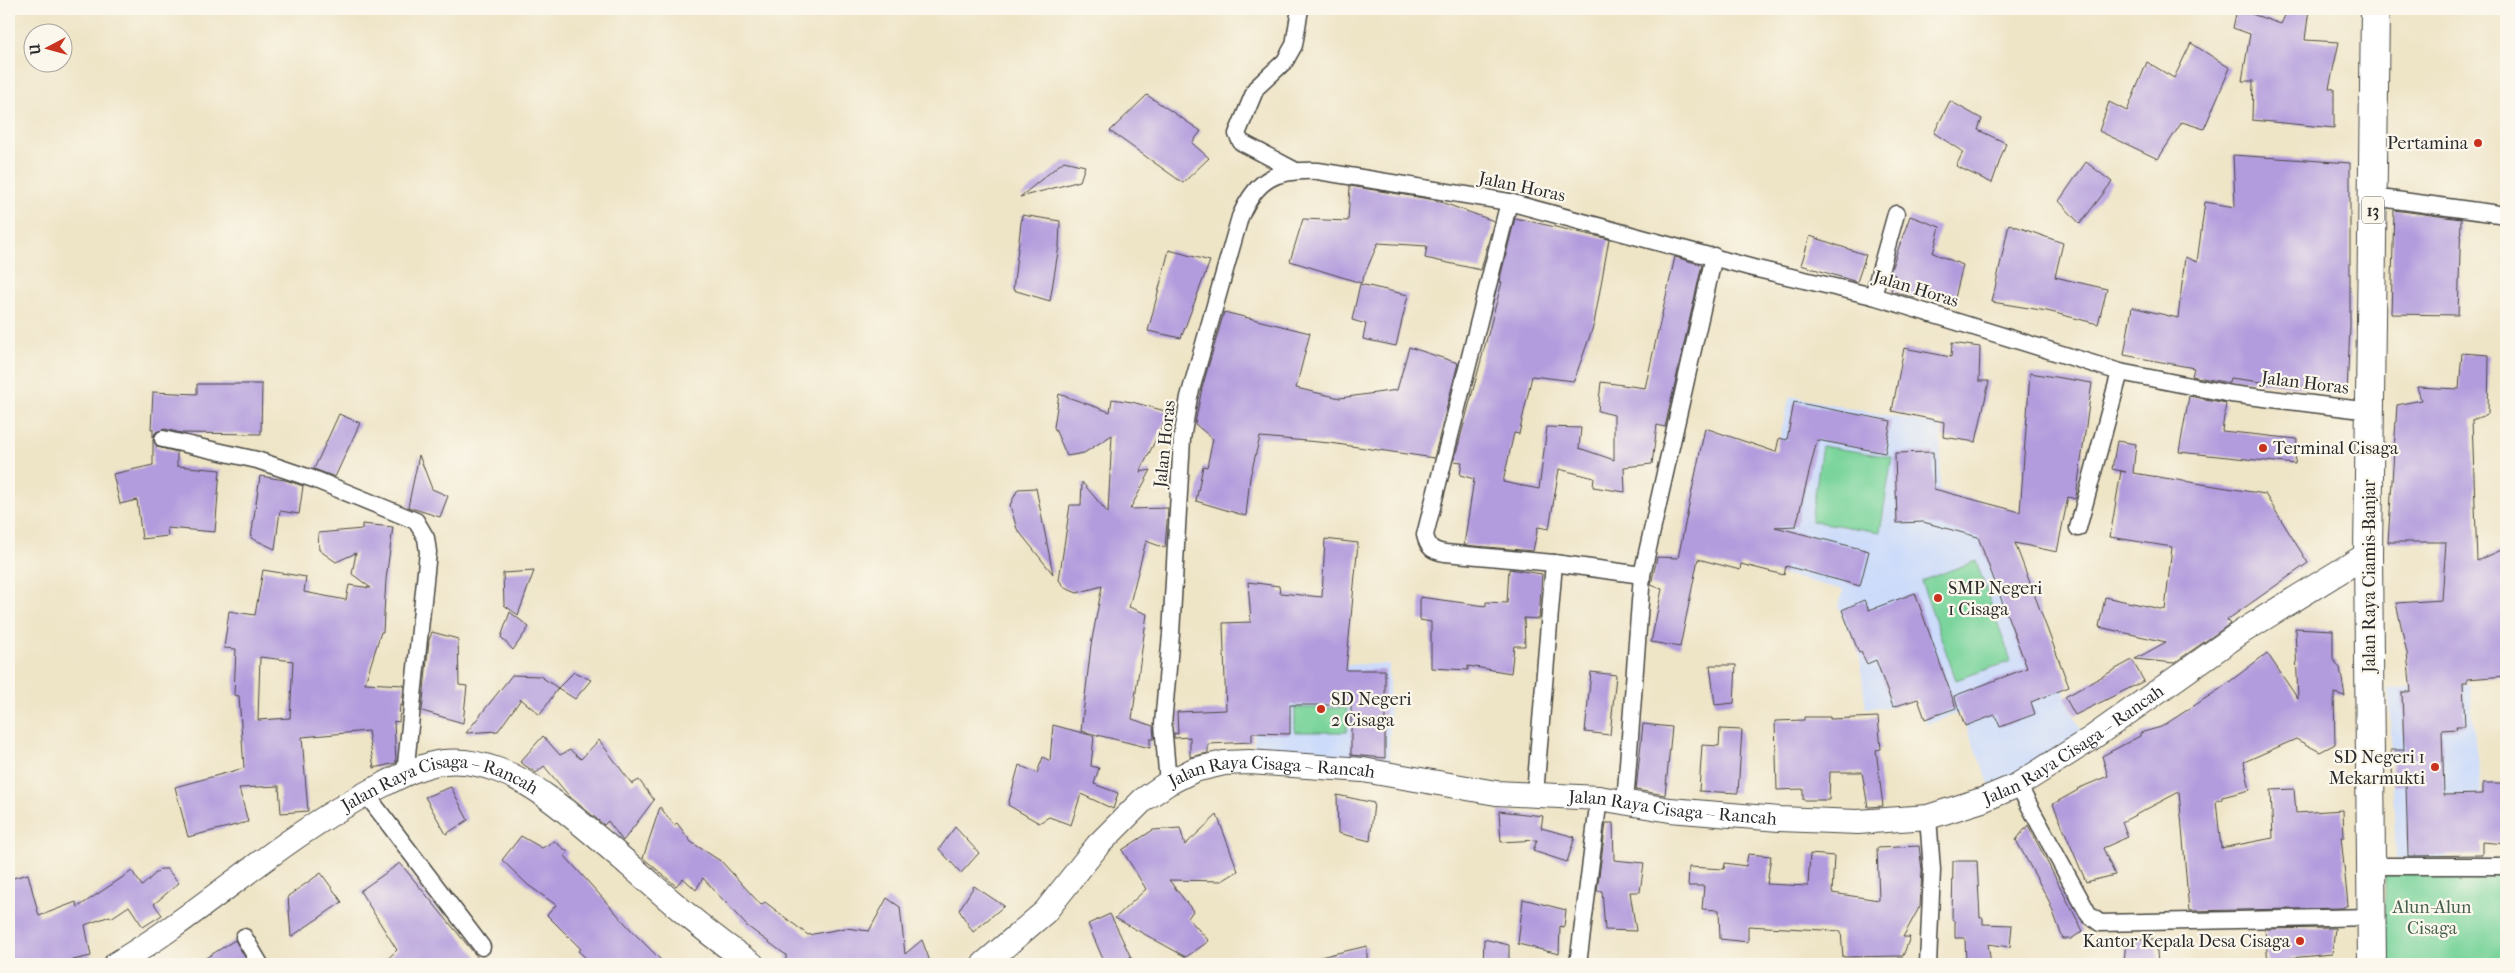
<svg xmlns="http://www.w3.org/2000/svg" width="2515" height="973" font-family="'IM FELL French Canon',serif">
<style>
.built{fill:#ccdbfa}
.green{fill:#7ad49b;stroke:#528063}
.building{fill:#b39cdd;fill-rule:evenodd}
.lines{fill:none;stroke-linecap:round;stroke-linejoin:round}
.street-casing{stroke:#484742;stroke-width:19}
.secondary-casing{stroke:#484742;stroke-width:26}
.highway-casing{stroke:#484742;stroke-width:30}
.street{stroke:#fff;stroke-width:16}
.secondary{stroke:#fff;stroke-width:24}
.highway{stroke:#fff;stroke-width:28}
.poi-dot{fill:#c8321e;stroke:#fbf7ec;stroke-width:2}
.labels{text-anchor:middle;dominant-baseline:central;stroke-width:4.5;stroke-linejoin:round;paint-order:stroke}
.shield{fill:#fbf7ec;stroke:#696865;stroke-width:1}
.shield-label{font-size:16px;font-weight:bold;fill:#2b2b2b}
.poi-label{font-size:18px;fill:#2b2b2b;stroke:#fbf7ec;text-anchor:end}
.street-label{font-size:18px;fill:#2b2b2b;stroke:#fbf7ec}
.park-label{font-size:18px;fill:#435e4d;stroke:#fbf7ec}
</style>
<rect width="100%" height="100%" fill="#fbf7ec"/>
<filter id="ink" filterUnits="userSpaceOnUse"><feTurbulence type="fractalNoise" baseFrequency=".02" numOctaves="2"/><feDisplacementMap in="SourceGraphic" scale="10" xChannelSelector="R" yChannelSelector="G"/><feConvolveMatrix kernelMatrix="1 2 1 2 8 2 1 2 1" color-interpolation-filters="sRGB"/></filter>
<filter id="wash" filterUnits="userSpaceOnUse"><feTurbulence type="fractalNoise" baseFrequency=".0096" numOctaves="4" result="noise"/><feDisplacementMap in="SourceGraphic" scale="20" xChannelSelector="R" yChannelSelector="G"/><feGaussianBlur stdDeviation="1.12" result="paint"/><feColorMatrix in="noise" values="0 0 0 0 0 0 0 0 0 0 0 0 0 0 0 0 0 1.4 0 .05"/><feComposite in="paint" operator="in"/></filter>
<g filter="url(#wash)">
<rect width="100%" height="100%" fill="#eee4c6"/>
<g class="built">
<path d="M1790 396 1941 426 1940 490 2021 513 2014 541 2060 663 2066 700 2083 734 1991 788 1960 712 1927 725 1917 699 1893 707 1866 708 1859 653 1838 606 1844 590 1748 566Z"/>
<path d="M1389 664 1390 767 1254 752 1253 665Z"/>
<path d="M2469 685 2481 794 2446 795 2448 858 2396 860 2389 689Z"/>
</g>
<g class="green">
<path d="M1822 446 1892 457 1880 532 1811 521Z"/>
<path d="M1976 561 2011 661 1956 680 1921 581Z"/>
<rect x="1295" y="708" width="52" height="24"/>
<path d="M2385 870 2506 873V964H2385Z"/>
</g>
<g id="blocks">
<g class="building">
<path d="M2237 9 2281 24 2288 9H2309L2305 40 2339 42 2329 88 2334 89V128L2252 120 2253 81H2242L2250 34 2233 28Z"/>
<path d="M2191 43 2230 68 2204 129 2182 122 2158 159 2099 131 2109 102 2127 111 2147 62 2174 78Z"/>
<path d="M1147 95 1201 131 1192 143 1209 158 1183 183 1110 131Z"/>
<path d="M1950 101 1982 119 1978 130 2006 143 1992 183 1956 166 1963 152 1934 133Z"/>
<path d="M2233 155 2350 163V326L2347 393 2230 378 2229 383 2192 376 2194 368 2124 355 2132 307 2178 318 2185 257 2197 262 2205 202 2235 207Z"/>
<path d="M1064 161 1085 166 1080 181 1020 197Z"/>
<path d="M2086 162 2112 182 2080 224 2059 201Z"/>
<path d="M1350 186 1435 200 1494 221 1481 270 1425 258 1427 246 1378 243 1361 283 1290 261 1303 219 1348 221Z"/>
<path d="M2394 210 2461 219 2458 315 2391 314Z"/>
<path d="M1022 215 1060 221 1059 246 1050 301 1013 290Z"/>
<path d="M1910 216 1940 227 1933 253 1963 265 1954 302 1918 287 1915 298 1891 291 1895 275 1890 272Z"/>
<path d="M1515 218 1609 239 1594 324 1574 381 1532 376 1519 434 1514 433 1503 482 1539 489 1547 427 1581 428 1579 448 1614 460V415L1598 411 1601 382 1645 388 1675 257 1702 265 1665 427 1657 425 1652 464 1624 467 1625 492 1593 487 1594 478 1559 469 1549 529 1538 527 1533 551 1464 545 1474 479 1460 475 1462 462 1454 461 1502 282H1500L1501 274Z"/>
<path d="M2009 224 2063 243 2055 277 2107 289 2098 324 2047 311 1992 302Z"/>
<path d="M1810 236 1866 255 1857 282 1801 265Z"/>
<path d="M1169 250 1210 261 1181 338 1148 331Z"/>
<path d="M1360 284 1408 295 1396 346 1363 339 1366 324 1352 320Z"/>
<path d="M1224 312 1310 333 1296 388 1340 398 1397 390 1409 347 1458 363 1434 458 1330 443 1260 437 1250 477 1246 516 1196 501 1203 466 1207 467 1213 439 1195 424 1202 388Z"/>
<path d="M1952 343 1980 347 1979 381H1989L1976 442 1943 437 1944 422 1892 411 1904 348 1951 357Z"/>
<path d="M2462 353 2489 355 2488 414 2472 420 2477 561 2506 548V676L2467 679V683H2463L2465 726H2456L2457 729 2442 730 2444 795 2483 794V783H2506V844L2482 842V855L2408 856 2406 784 2393 785 2391 750H2404L2402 692H2411L2407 653 2396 603 2442 600 2446 542H2388L2397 405 2421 400 2417 387 2459 389Z"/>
<path d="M2030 373 2092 383 2076 497 2075 499 2068 497 2057 552 2015 543 2069 687 2031 702 2035 714 2000 727 1995 715 1965 726 1954 696 2027 668 1978 537 1923 522 1897 523 1895 453 1933 452 1934 489 2020 512Z"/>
<path d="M197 384H262L261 434 181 433 165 429 156 432 153 437V429H151L153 392 197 394Z"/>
<path d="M1059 394 1110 412 1112 399 1132 402 1169 412 1140 472 1151 470 1130 509 1168 508 1165 548 1146 541 1129 607 1147 614 1132 719 1153 726 1154 739H1150V748L1081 731 1091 645 1102 586 1077 593 1065 588 1059 580 1070 505H1081L1082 482 1108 513 1112 435 1084 453 1067 456 1054 427Z"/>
<path d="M2189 396 2226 403 2222 431 2297 439 2295 464 2179 452Z"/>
<path d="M1794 402 1891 421 1885 453 1817 440 1796 526 1775 527 1869 551 1860 586 1786 566 1784 575 1741 564 1740 570 1698 559 1680 647 1651 642 1662 589 1651 585 1657 557 1678 558 1705 428 1776 452 1779 438 1787 440Z"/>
<path d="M339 414 360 423 335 477 314 469Z"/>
<path d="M153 438 157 447 177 452V466L220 470 215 532 167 528 168 536 142 539 137 500 120 504 113 474 153 465Z"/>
<path d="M2117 441 2136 444 2133 473 2265 494 2308 563 2227 620 2230 624 2174 663 2135 659 2166 642 2099 627 2105 597 2165 610 2172 547 2110 537 2121 471 2126 472 2112 469Z"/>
<path d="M419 455 432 489 448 496 440 517 408 507Z"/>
<path d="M260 476 285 480 303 486 299 514 280 511 275 549 251 538Z"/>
<path d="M1036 488 1053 574 1017 529 1010 505 1018 489Z"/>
<path d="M362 524 393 527 386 579 383 632H381L365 683 404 685 402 706 400 705 399 722 394 721 396 763 374 768 368 731 302 737 308 811 281 813 279 786 239 788 248 822 188 837 175 787 244 768 239 696 234 695 236 649 224 648 229 611 255 615 263 570 306 577 304 592 346 600 349 585 371 588 352 574 356 553 336 562 319 550 318 533 362 529ZM260 657 293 661 290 718 258 720Z"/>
<path d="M1325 539 1358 543 1346 670H1385V758L1351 755V705H1290V734L1252 733V742L1208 744V753L1190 757V737L1174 738V733L1178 734 1177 712 1226 710 1223 623 1251 622 1248 582 1279 586 1280 593 1322 597Z"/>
<path d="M1509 569 1542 574 1539 619 1524 618 1525 646H1514L1511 673 1468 666V670L1431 668V622L1420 620V597L1486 606V602L1507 603Z"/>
<path d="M534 571 518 615 504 605 503 573Z"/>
<path d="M1915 593 1956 708 1925 719 1918 699 1893 707 1876 660 1867 664 1861 652 1859 653 1842 610 1864 600 1869 610Z"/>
<path d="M510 612 529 627 513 650 501 637Z"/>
<path d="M2295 628 2333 630V659L2340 668 2345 696 2334 693 2335 744 2320 752 2296 739 2244 762 2250 790 2222 797V800L2216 801 2221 848 2273 838 2271 790 2294 789 2296 813 2343 810 2344 837H2341L2348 905 2342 908 2189 911 2179 792 2122 822 2128 837 2103 848 2115 875 2086 882 2053 804 2078 790 2077 789 2108 776 2102 756 2140 736V733L2161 727 2220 689 2267 653 2298 699Z"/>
<path d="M432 632 458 639 459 685 467 686 463 723 422 711 429 640Z"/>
<path d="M2132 660 2144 681 2075 715 2065 697Z"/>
<path d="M1710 665H1736L1734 703 1715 705Z"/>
<path d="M574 672 591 680 575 699 558 688Z"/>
<path d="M1591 672 1616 675 1610 735 1585 732Z"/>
<path d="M512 675 540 676 558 688 540 715 521 699 498 731 466 733Z"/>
<path d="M1804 717H1830V719L1878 717 1881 749 1876 750 1883 806 1868 807 1862 772H1830L1829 800H1803V789L1777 790 1775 721 1804 720Z"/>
<path d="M1643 724 1672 727 1665 795 1636 790Z"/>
<path d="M1053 725 1094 736 1091 766 1099 768 1094 784 1118 793 1113 809 1081 794 1071 825 1049 817 1039 823 1008 805 1019 765 1037 773 1043 757 1050 761Z"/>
<path d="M1720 729 1742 730 1738 793 1699 791 1702 745 1719 746Z"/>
<path d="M543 736 560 755 570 750 581 759 599 740 632 784 639 780 654 800 623 841 608 821 604 825 569 796 544 766 536 773 520 762Z"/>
<path d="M451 787 468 820 446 834 425 797Z"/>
<path d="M1337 795 1374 803 1370 841 1338 833Z"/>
<path d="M660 807 674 825 677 823 691 842 722 862 761 905 765 902 808 935 846 928 869 931 887 898 900 907 905 954 922 940 931 964H799L786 960V955L747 926 703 878 696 890 683 878 676 886 643 858Z"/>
<path d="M1499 811 1543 816 1541 828 1575 837 1567 862 1533 851 1537 840 1501 842Z"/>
<path d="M1217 815 1238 871 1222 881 1169 880 1193 911 1188 918 1209 941 1186 957 1115 918 1146 889 1122 850 1153 830 1180 828 1185 845Z"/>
<path d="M1606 823H1613L1614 860 1644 863 1640 892H1630L1636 931 1605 930 1602 891H1597Z"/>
<path d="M2028 825 2083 931 2071 939H2063L2049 901 2016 840Z"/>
<path d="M955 827 979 853 961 873 939 849Z"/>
<path d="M521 836 542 848 554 841 568 852 565 856 633 932 665 964H593L578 951 581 949 547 915 556 905 528 885 502 860Z"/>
<path d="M1919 846 1922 870 1920 906 1903 937H1910L1903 956 1843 957 1841 931 1748 926V942L1720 939 1719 910 1702 909 1704 886H1688L1689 867 1724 869 1725 863 1746 866 1748 854 1771 856 1767 884 1808 886 1810 854 1834 856 1832 893 1879 900 1877 848Z"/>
<path d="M1953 861H1977L1980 918H1983V924L2012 925 2010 947 1988 944 1991 964H1966L1965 938H1955V922L1952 919Z"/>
<path d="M400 863 483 964H382L397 950 360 891Z"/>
<path d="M160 869H167L179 883 154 904 162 915 143 927 129 906 111 918 110 916 85 925 91 956 73 960 74 964H9V879L28 874 39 916 76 902 78 907 132 871 142 886Z"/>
<path d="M321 873 342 902 291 937 288 896Z"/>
<path d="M974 886 1004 906 973 932 959 910Z"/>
<path d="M1523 899 1566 910 1564 927 1560 926 1559 954 1518 944Z"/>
<path d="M1110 914 1118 930 1134 964H1105L1088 924Z"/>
<path d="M2335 928 2332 954 2290 958 2291 964H2268L2265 929Z"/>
<path d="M1484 939 1509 945V964H1483Z"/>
<path d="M2126 939H2156L2158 964H2124Z"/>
<path d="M235 940 249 964H196Z"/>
<path d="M1367 946V964H1317L1316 958Z"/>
</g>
</g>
</g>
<g filter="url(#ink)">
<use href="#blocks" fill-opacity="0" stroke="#484742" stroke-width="1"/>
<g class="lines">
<defs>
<g id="street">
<path d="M1294 170 1241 142 1237 134 1256 88 1285 61 1294 45 1300 9"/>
<path d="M2373 197 2506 215"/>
<path d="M1509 202 1425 535C1428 548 1433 551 1445 553L1554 563 1642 575"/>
<path d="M1873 296 1896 214"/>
<path d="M163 439 257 460 316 480 416 521 426 538 428 552 405 774"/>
<path d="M2078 528 2120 372"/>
<path d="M1168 783 1163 724 1171 634 1182 439 1189 397 1240 217C1257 178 1276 169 1318 171L1509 202 1753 268 1873 296 2120 372 2231 394 2370 411"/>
<path d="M2018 785 2089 915 2100 923 2371 917"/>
<path d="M366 794 482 947"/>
<path d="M1535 794 1554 563"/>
<path d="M1625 804 1642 575 1714 256"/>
<path d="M1928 817 1932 870 1928 964"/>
<path d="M2370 866H2506"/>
<path d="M244 937 260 964"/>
<path d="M1578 964 1599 798"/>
</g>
<g id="secondary">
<path id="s1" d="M116 964C205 911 279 839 373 790 395 779 419 765 444 762 479 758 519 776 547 797 618 849 678 915 752 964"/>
<path id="s2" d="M984 964 1045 912 1098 845 1143 800 1168 783 1194 770 1224 763 1249 762 1363 770 1496 793 1599 798 1670 810 1779 819 1858 822 1928 817 1982 800 2018 785 2089 740 2243 631 2368 554"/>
</g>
<path id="highway" d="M2372 964 2368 554 2375 9"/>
</defs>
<use href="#street" class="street-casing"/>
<use href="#secondary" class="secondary-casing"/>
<use href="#highway" class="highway-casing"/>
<use href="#street" class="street"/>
<use href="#secondary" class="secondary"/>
<use href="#highway" class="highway"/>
</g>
</g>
<g class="poi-dot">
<circle cx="2478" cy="143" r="5"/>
<circle cx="2263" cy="448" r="5"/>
<circle cx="1938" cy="598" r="5"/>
<circle cx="1321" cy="709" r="5"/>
<circle cx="2435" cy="767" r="5"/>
<circle cx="2300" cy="941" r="5"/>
</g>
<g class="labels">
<rect class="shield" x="2362" y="196.5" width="22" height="27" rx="4"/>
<g class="shield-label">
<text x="2373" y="210">13</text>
</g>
<g class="poi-label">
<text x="2468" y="143">Pertamina</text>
<text x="2273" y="448" text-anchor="start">Terminal Cisaga</text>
<text x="1948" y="588" text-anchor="start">SMP Negeri<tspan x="1948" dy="21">1 Cisaga</tspan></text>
<text x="1331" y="699" text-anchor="start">SD Negeri<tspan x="1331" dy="21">2 Cisaga</tspan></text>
<text x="2425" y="757">SD Negeri 1<tspan x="2425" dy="21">Mekarmukti</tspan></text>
<text x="2290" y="941">Kantor Kepala Desa Cisaga</text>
</g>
<g class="street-label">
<text transform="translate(1522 187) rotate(12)">Jalan Horas</text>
<text transform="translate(1916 289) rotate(17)">Jalan Horas</text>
<text transform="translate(2305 383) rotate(7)">Jalan Horas</text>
<text transform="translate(1165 444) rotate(-84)">Jalan Horas</text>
<text transform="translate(2369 576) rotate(-90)">Jalan Raya Ciamis-Banjar</text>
<text stroke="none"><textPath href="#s2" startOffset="1191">Jalan Raya Cisaga – Rancah</textPath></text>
<text stroke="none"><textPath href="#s2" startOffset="366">Jalan Raya Cisaga – Rancah</textPath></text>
<text stroke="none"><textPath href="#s1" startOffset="381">Jalan Raya Cisaga – Rancah</textPath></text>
<text stroke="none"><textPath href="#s2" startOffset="771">Jalan Raya Cisaga – Rancah</textPath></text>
</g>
<g class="park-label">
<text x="2432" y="907">Alun-Alun<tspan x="2432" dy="21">Cisaga</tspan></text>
</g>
</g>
<rect width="2515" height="973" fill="none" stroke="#fbf7ec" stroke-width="30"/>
<g transform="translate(48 48) rotate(264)"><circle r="24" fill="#fbf7ec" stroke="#a8a59f"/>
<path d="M0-4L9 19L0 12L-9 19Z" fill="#c8321e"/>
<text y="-8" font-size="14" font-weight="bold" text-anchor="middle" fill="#2b2b2b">U</text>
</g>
</svg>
